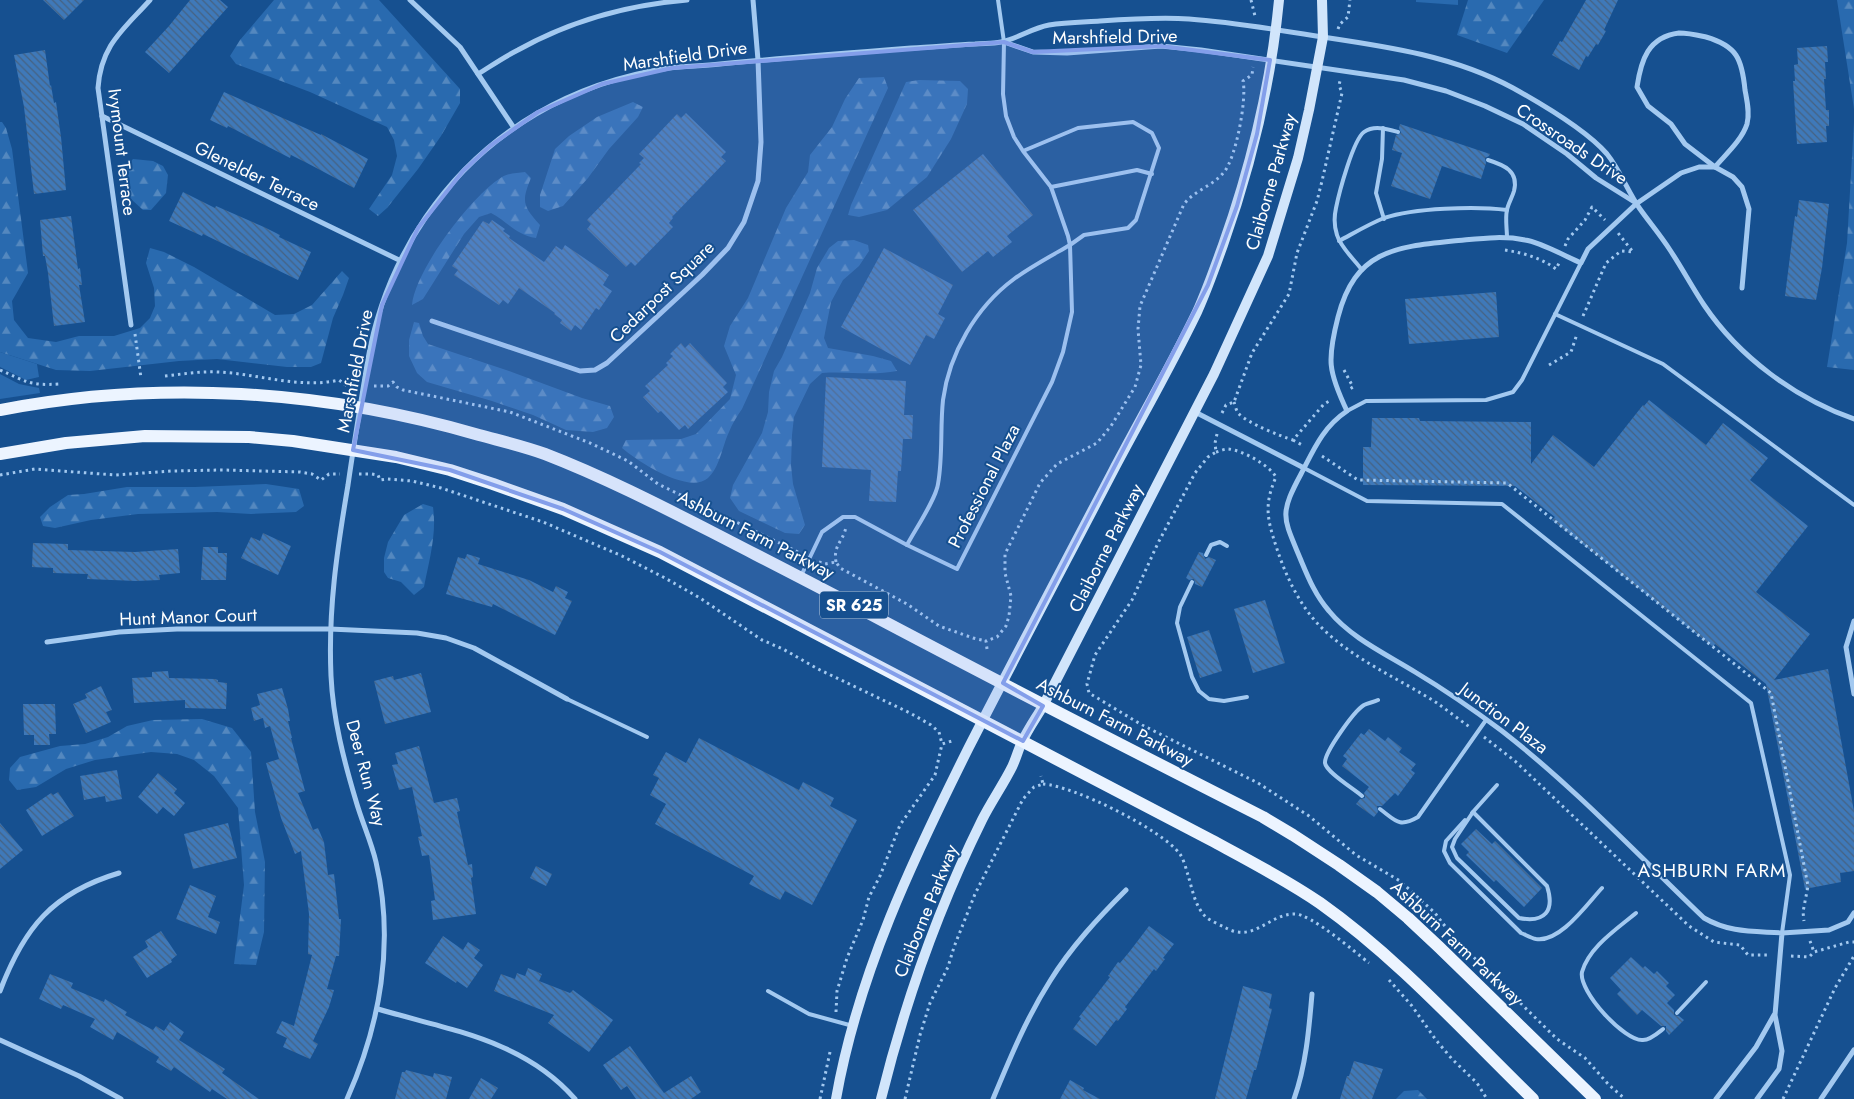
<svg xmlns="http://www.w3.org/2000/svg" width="1854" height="1099" font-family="Jost,sans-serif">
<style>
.green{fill:#296aaf}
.forest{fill:url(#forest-firs)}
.building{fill:url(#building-back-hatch)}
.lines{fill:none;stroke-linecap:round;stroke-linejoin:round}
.path{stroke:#a3c9f0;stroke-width:3;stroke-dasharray:2.5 4;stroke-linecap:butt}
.service{stroke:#a3c9f0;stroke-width:4}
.minor{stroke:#a3c9f0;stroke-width:5}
.secondary{stroke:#d1e5fb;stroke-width:10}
.primary{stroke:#ecf4ff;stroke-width:12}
.marked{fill:#839eea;fill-opacity:0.2;stroke:#839eea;stroke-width:4;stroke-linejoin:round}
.labels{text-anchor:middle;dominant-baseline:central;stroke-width:4;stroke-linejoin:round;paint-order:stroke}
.shield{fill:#165090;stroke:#b9cade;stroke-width:1}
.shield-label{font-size:16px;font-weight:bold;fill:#fff}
.street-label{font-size:18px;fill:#fff;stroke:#165090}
.neighbourhood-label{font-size:19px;letter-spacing:1px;fill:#fff;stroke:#165090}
</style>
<defs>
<pattern id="forest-firs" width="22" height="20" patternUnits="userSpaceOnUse" patternTransform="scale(1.25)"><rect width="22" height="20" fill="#296aaf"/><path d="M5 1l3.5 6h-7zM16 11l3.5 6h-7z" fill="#5488bf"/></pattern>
<pattern id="building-back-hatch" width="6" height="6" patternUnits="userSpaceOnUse" patternTransform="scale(1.25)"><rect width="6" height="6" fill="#3f79b9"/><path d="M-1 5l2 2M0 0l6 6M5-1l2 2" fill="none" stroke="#466282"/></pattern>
</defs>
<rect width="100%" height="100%" fill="#165090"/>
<g class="green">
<path d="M1416 0H1458V5L1416 2Z"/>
<path d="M0 352 37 364 39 377 26 380 0 367Z"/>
<path d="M0 374 19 384 39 388 40 393 0 399Z"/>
</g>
<g class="forest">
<path d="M274 0H379L460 89V103L441 136 418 169 387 208 378 216 369 209 392 175 397 156 394 140 387 127 310 92 236 64 230 56 240 40Z"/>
<path d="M1468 0H1544L1507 53 1457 35Z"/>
<path d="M1837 0H1854V109Z"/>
<path d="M884 77 888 88 742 409C737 416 732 424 729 432 722 447 720 467 708 478 689 495 637 461 622 448L626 440 681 439 696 434 730 399 736 375 724 346 730 326 748 298 786 208 808 172 810 155 832 127 845 99 859 78Z"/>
<path d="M919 80 960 81 968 89 967 104 951 139 927 177 887 210 859 217 848 215 851 205 906 82Z"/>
<path d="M633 102 643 107 638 117 609 149 588 178 563 206 548 211 540 207V195L555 149 569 136 597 117Z"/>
<path d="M0 122H2L6 128 12 149 28 273 12 301 14 320 28 338 56 342 79 336H114L140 328 150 318 155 306 154 288 146 263 150 248 164 252 194 267 275 315 294 314 312 305 342 271 349 278 343 295 333 318 321 363 311 367H287L217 359 179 361 90 371 56 370 0 352Z"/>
<path d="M1854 122V370L1827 367 1847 243Z"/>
<path d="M133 159 153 161 163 166 168 175 166 193 151 210H143L131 199 124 182 125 168Z"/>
<path d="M525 172 531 178C521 202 523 206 540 225L536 238C516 235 508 222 491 213L479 217 464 234 423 299 412 305C415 270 472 195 502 177 508 173 518 173 525 172Z"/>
<path d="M854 240 868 245 869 251 859 266 843 280 831 302 824 338 828 348 873 356 891 361 897 371C872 376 847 371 822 373L810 384 794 417 792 435 791 465 793 484 805 525 799 534 785 533 739 511 730 498 733 485 762 433 768 412 769 392 774 371 782 357 810 293 817 268 829 248 838 241Z"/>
<path d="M414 322 419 323 423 336 428 344 509 371 582 398 610 406 614 417 607 428 593 432 566 430 533 415 492 401 427 382 417 373 409 356V340Z"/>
<path d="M266 484 299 489 304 506 296 512 251 514 217 512 138 514 91 520 55 528 43 526 40 517 50 507 68 495 84 494 127 487H195Z"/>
<path d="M423 504 433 507C437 534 429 561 424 587L414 595 401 582 388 578 384 572V558L388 542 404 515Z"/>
<path d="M202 719 232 728 251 752 255 812 265 862 264 932 256 965 234 964 244 885 238 808 214 776 194 760 177 754 151 752 95 760 66 769 36 787 17 790 9 780 10 768 20 757 60 746 85 744 108 737 127 726 153 720Z"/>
<path d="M1418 1090 1427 1099H1396L1404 1091Z"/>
</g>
<g class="building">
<path d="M43 0H84L64 20Z"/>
<path d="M190 0H220L228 7 169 73 145 52 169 26Z"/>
<path d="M1586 0H1618L1604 30 1606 31 1598 45 1596 44 1588 57 1586 56 1579 70 1552 55 1560 41 1562 42Z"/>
<path d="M1827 46 1828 62H1825L1826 79H1824L1826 110H1829V126H1826L1827 142 1797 144 1793 81H1795L1794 65 1798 64 1797 48Z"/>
<path d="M45 50 50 86 51 85 54 103 56 102 61 137 66 190 34 194 24 107 14 55Z"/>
<path d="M224 92 321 135V134L368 159 354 188 307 163 291 155 290 158 228 126 227 128 210 120Z"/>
<path d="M686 113 726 152 721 157 726 161 672 217 673 218 669 223 673 227 635 266 631 262 626 267 587 229 591 224 587 220 641 164 639 163 644 158 639 154 677 114 681 118Z"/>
<path d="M1400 124 1490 154 1489 156 1485 158 1486 163 1481 179 1442 166 1430 199 1391 186 1402 153 1392 150 1396 135 1401 133 1399 128Z"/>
<path d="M983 154 1033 215 1007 236 1012 242 993 257 988 251 962 272 913 210Z"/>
<path d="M183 192 215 208 216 206 264 227 280 235 279 237 311 252 298 280 203 234 202 236 169 221Z"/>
<path d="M1799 200 1829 204 1822 268 1816 300 1785 296 1795 216 1797 217Z"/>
<path d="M71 216 78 269 80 268 82 285H79L85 322 54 326 48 273 45 256H43L40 220Z"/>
<path d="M492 220 505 229 503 231 510 236 509 238 544 262 556 246 562 250 565 245 609 275 603 285 612 291 599 310 596 308 581 330 575 325 571 331 560 323 562 320 554 314 555 313 519 288 508 304 503 300 499 305 454 275 458 270 452 266 483 221 489 224Z"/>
<path d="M884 248 953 285 938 314 945 318 934 339 926 335 910 365 841 327Z"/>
<path d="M1496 292 1499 337 1409 344 1405 299Z"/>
<path d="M681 343 685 348 690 343 727 383 723 387 728 392 688 429 685 425 679 430 661 411 658 413 643 397 650 391 645 386 668 365 666 363 673 356 670 354Z"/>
<path d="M826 377 906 381 904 415H913L912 439H903L901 471H898L896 502 869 501 871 470 822 467Z"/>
<path d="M1649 400 1706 445 1723 423 1768 458 1750 480 1808 526 1756 592 1810 634 1774 680 1828 669 1854 811V871L1840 873 1841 882 1805 889 1766 684 1715 644 1713 647 1552 520 1555 517 1515 486 1363 485V447H1371L1372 418H1419L1420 421 1531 422V464L1553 435 1594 467 1643 405 1644 406Z"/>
<path d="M263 533 291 546 278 575 241 558 251 537 260 541Z"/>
<path d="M33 543 68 544V550L135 552 178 549 180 573 159 575 160 580 136 581 87 579 88 574 53 573V568L32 567Z"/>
<path d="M203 547H218V553H227L226 580H201Z"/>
<path d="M1199 552 1203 553 1205 559 1209 557 1216 560 1202 587 1195 584 1194 579 1189 580 1186 578Z"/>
<path d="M467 554 480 558 478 564 529 580 553 592 556 586 568 592 565 598 572 601 555 635 493 604 492 607 446 594 458 557 465 559Z"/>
<path d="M1265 600 1285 663 1253 673 1234 609Z"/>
<path d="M1209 630 1222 671 1200 678 1187 637Z"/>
<path d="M168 671 169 678 215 679 218 680V682L227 683 226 709 185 708V700L134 703 132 678 152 677V672Z"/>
<path d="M421 673 431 712 385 724 374 681 393 676 394 680Z"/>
<path d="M101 686 112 710 106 712 111 722 86 733 73 704 87 698 85 694Z"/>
<path d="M282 688 288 709 290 721H288L292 738H291L305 791 298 793 313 830 318 828 324 842 328 875 334 874 339 919H341L339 956H336L327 989 334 990 329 1007 313 1041 318 1044 310 1059 283 1047 287 1038 276 1033 282 1021 294 1026 312 955 308 954 309 914 301 851 295 854 281 818 266 763 279 759 270 726 265 728 263 718 254 721 251 708 260 705 257 694Z"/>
<path d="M23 704H55L56 734H49L50 745H34V735H24Z"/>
<path d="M1369 729 1385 741 1388 737 1402 748 1399 752 1416 764 1411 770 1415 773 1398 796 1395 793 1382 806H1377L1378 812 1374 817 1356 804 1360 799 1365 798 1364 793 1369 787 1342 766 1347 759 1343 756 1361 733 1364 735Z"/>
<path d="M699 738 799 790 803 782 834 798 830 806 857 820 812 905 785 891 780 900 749 884 754 876 655 824 666 804 650 795 659 778 653 775 666 752 686 763Z"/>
<path d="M419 746 434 803 457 798 460 811 457 812 468 865 472 864 473 877 471 878 476 914 433 920 431 901 435 900 429 855 422 856 418 837 422 836 412 787 399 790 392 765 398 764 395 753Z"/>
<path d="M117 770 122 799 106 802 105 796 84 800 80 776Z"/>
<path d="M158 773 177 789 174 793 185 803 174 816 163 807 157 814 138 797Z"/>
<path d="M58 792 74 816 42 836 26 810 51 793 53 795Z"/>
<path d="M0 823 23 850 0 869Z"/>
<path d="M228 823 237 858 193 869 184 834Z"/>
<path d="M1476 829 1492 844 1495 841 1542 888 1524 907 1496 880 1494 882 1466 855 1469 852 1461 844Z"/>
<path d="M536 866 552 874 546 886 530 878Z"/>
<path d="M190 885 216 896 208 917 220 922 216 934 176 919Z"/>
<path d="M1149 926 1174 944 1163 958 1165 959 1156 971 1154 969 1125 1007 1127 1009 1118 1021 1116 1020 1096 1046 1073 1029 1081 1018 1079 1017 1110 977 1108 976 1118 962 1120 963 1130 951Z"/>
<path d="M161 931 177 955 171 960 172 962 147 978 133 957 148 947 145 941Z"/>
<path d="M443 936 463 950 468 942 480 950 474 958 483 965 467 988 457 981 456 983 425 963Z"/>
<path d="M1631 957 1643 968 1645 966 1654 974 1657 971 1669 983 1666 986 1675 995 1667 1003 1674 1010V1015L1679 1016 1684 1020 1669 1035 1666 1031V1026H1661L1642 1010 1637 1015 1617 994 1621 990 1610 978Z"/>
<path d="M528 968 542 974 539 981 570 993 573 990 613 1020 589 1052 548 1023 554 1015 494 991 501 974 515 979 517 973 525 976Z"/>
<path d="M50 974 73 983 71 988 104 1002 105 999 127 1012 125 1015 153 1030 156 1026 164 1031 170 1022 184 1032 179 1040 225 1069 222 1073 259 1099H227L212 1089 210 1092 174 1067 171 1071 156 1062 159 1057 117 1032 113 1040 90 1027 95 1019 63 1005 61 1009 39 999Z"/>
<path d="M1243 986 1272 994 1269 1008 1272 1009 1256 1070H1254L1246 1099H1215Z"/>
<path d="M630 1046 664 1093 691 1076 701 1092 691 1099H636L627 1086 621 1090 603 1065Z"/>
<path d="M1354 1061 1383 1069 1372 1099H1340L1347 1076H1349Z"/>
<path d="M406 1070 433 1077 434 1073 452 1077 446 1099H395L402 1072H405Z"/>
<path d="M481 1078 498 1088 491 1099H469Z"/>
<path d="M1070 1080 1084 1088 1083 1090 1100 1099H1060Z"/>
</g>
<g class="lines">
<g class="path">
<path d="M1251 0 1255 16"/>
<path d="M1338 29 1340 24 1348 17 1350 0"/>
<path d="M1565 246 1568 239 1585 220 1592 207 1605 220"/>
<path d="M1505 250C1524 253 1541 258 1556 269L1559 263"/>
<path d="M1583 316 1606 263 1621 251 1633 252 1618 233"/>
<path d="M135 334 141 378"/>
<path d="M1549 365 1571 352 1577 334"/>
<path d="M0 370C25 381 30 386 59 384"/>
<path d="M1344 370 1353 387 1348 390"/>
<path d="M165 376C183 374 200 371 219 372 258 374 300 389 339 380L347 386H352"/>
<path d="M374 386H388L393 382 397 387 403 390 510 412 590 443 628 461 658 484 802 554"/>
<path d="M1234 402C1235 405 1236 410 1238 413 1247 423 1280 436 1293 440L1324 404 1331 400"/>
<path d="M1222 413 1226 405 1234 402 1252 353 1289 294 1297 253 1317 201 1322 181 1342 93 1339 85 1340 81"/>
<path d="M1217 434 1215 443 1216 452 1208 457 1195 473 1158 543 1132 600 1095 655 1087 684 1089 693 1142 725 1258 783 1309 816 1356 855 1400 881 1435 913 1454 938 1557 1039 1585 1058 1609 1085 1625 1099"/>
<path d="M1293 440 1304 446"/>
<path d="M1216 452C1220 451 1224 449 1228 449 1242 450 1269 465 1276 477 1264 504 1267 519 1276 546 1285 574 1299 605 1320 626 1352 659 1398 678 1437 703 1448 711 1460 720 1471 728"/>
<path d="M1322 456 1358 480 1507 483 1771 693 1808 886 1803 912 1804 921"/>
<path d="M359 474H372L378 475 380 480 387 479 412 481 441 488 543 522 622 556 665 578 700 598 762 640 783 649 818 669 910 713 931 725 939 732 942 744"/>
<path d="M0 475 35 469 115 475 171 471 222 470 300 472 312 474 321 480 329 474H340"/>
<path d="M819 562 825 564 836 562 840 568 907 604 939 626 973 638 986 641"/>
<path d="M836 562C833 545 843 542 846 527"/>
<path d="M987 649 986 641 997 637 1006 626 1009 616 1011 596 1005 573V554L1040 483 1057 464 1097 443 1111 426 1135 387 1141 365 1138 329 1140 306 1184 204C1195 190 1213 186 1224 172 1236 158 1247 99 1243 81L1252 75 1253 67"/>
<path d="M1484 737 1515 761 1689 926 1714 942 1740 945 1748 955H1769"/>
<path d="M1043 784C1074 786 1161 829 1180 854 1184 860 1186 869 1188 875 1192 888 1195 907 1206 917 1211 921 1220 925 1226 928 1254 943 1269 914 1294 914 1310 913 1355 952 1369 963"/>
<path d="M1810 941 1814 952"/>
<path d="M1791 956 1809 957 1814 952 1849 942H1854"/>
<path d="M1389 980 1412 1006 1436 1040 1452 1059 1477 1083 1487 1099"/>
<path d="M836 1012 837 991 847 958 863 920 869 897 880 876 900 825 935 775 942 744 952 741"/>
<path d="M820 1099 830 1052"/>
<path d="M905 1099 920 1035 930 1003 948 967 954 947 975 894 1023 799 1034 787 1043 784 1041 776"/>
<path d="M1783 1099 1835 988 1854 956"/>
</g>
<g class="service">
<path d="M998 0 1004 42 1003 94 1006 116 1014 137 1023 151 1051 187 1068 236 1070 245 1084 235 1128 228 1136 220 1159 148 1152 133 1133 122 1078 128 1023 151"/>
<path d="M1383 128 1382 159 1376 193 1384 219"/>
<path d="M1488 160C1504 165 1519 171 1514 191 1512 198 1508 204 1507 210 1505 218 1507 229 1507 238"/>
<path d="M1051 187 1137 170 1152 174"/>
<path d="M1339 241C1354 233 1369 224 1384 218 1414 208 1475 206 1507 210"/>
<path d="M1070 245 1072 312 1063 352 1052 382 957 569 907 545C915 530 936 499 938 484 943 457 940 428 943 400 949 354 976 307 1014 279 1032 266 1051 256 1070 245Z"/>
<path d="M1362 270C1354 259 1341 248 1337 235 1334 226 1334 217 1336 208 1339 193 1353 140 1364 132 1374 125 1387 129 1398 132"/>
<path d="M1555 314 1663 364 1854 505"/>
<path d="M1347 411 1366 401 1486 400 1513 392 1522 380 1581 263"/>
<path d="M1304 468 1367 501 1502 504 1751 703 1790 875 1782 933"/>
<path d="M1206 555 1211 545 1220 542 1227 546"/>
<path d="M801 576 822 532 843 517H855L907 545"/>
<path d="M1192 582 1180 607 1177 623 1192 677 1199 691 1209 699 1224 701 1247 697"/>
<path d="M567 699 647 737"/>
<path d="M1362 796C1354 789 1326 772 1325 763 1324 753 1354 711 1364 705 1368 703 1374 702 1378 700"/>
<path d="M1380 809C1396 821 1399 828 1418 817L1486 720"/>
<path d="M1473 812 1547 886C1555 911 1545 923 1519 918L1457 858 1452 847 1455 839Z"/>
<path d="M1472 813 1497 785"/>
<path d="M1465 820 1446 841 1444 851 1450 863 1521 933C1526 935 1531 938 1536 939 1560 943 1587 904 1602 888"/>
<path d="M1636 913C1617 929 1589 947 1582 972 1578 991 1625 1042 1643 1040 1650 1040 1658 1033 1663 1029"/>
<path d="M768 991 809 1014 853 1026"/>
<path d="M1677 1013 1706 982"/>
</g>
<g class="minor">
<path d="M410 0 460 47 514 128"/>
<path d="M1679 33C1689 33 1697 35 1706 37 1737 46 1742 59 1745 90 1747 101 1750 113 1747 124 1742 140 1725 155 1715 167L1685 144 1671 124 1648 106 1637 87C1641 60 1648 37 1679 33Z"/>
<path d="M1004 42 1033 52 1067 53 1161 46 1201 50 1404 80 1446 91 1485 106 1523 124 1567 154 1596 178 1636 203"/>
<path d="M478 74C491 66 504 57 518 50 570 21 628 5 687 0"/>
<path d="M102 116 399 260"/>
<path d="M1742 288 1749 209 1742 187 1733 177 1715 167H1699L1681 173 1636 204 1588 249 1581 263C1565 256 1540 242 1525 240 1501 235 1477 239 1453 241 1394 247 1355 251 1338 317 1327 360 1328 371 1347 411 1323 427 1314 449 1301 474 1279 515 1283 517 1300 558 1308 577 1315 595 1329 611 1351 638 1386 654 1415 672 1445 690 1474 710 1502 731 1574 787 1638 855 1704 918 1730 933 1753 931 1782 933L1775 1015 1782 1051 1779 1069 1757 1099"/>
<path d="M432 321 580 371 595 370 607 363 702 275 728 248 744 222 758 181 761 142 758 60 753 0"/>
<path d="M131 325 98 88C101 45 123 30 150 0"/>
<path d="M1195 412 1304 468"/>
<path d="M1854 621 1846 647 1854 694"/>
<path d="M47 642 119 632 177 629H330L417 633 446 638 474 648 567 699"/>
<path d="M1782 933 1829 930 1848 922 1854 913"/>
<path d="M0 991C24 928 52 893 119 873"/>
<path d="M378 1009C449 1030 524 1040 575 1099"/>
<path d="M0 1040 79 1076 121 1099"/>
<path d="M347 1099C380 1025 395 943 376 862 371 841 362 822 356 801 344 761 333 719 331 676 328 610 337 550 348 485 354 443 361 401 368 359 386 257 447 166 536 114 577 90 622 75 669 68 686 66 703 66 720 64 783 58 847 53 911 48 932 47 954 45 975 44 984 43 992 44 1001 42 1017 39 1032 28 1049 25 1065 22 1083 22 1100 21 1129 19 1160 17 1189 19 1232 22 1274 29 1316 36 1383 46 1452 55 1513 88 1540 103 1587 131 1607 154 1620 170 1628 192 1640 209 1650 223 1661 236 1670 250 1682 268 1692 287 1704 305 1739 357 1795 398 1854 419"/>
<path d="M993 1099C1010 1058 1026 1019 1050 981 1071 947 1098 918 1126 890"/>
<path d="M1294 1099C1306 1066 1309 1029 1312 994"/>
<path d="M1716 1099 1756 1047 1774 1015"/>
<path d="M1821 1099 1854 1050"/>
</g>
<g class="secondary">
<path d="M836 1099C858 974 913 859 969 747 1016 655 1065 563 1113 471 1141 418 1171 366 1197 312 1207 290 1215 267 1223 245 1251 166 1271 83 1279 0"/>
<path d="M881 1099C905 1002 938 909 982 820 991 802 1003 785 1012 767 1016 759 1018 750 1022 742 1028 729 1036 718 1043 706L1214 374 1268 256 1298 158 1309 110 1323 37 1322 0"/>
</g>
<g class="primary">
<path d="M0 410C159 379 324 390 479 435 501 441 523 446 545 454 602 476 657 504 712 532 770 562 829 592 887 623 1012 689 1137 753 1263 817L1293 835 1339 865 1377 892 1408 918 1439 947 1595 1099"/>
<path d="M0 454 66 443 145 436 249 437 293 441 396 457 450 470 493 484 563 509 660 552 1211 840C1248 860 1285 879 1320 903 1399 959 1464 1032 1533 1099"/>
</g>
</g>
<path class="marked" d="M1004 42 1033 52 1161 46 1270 60 1257 134 1237 206 1208 285 1003 683 1043 706 1023 741 660 552 563 509 450 470 353 450 382 305 418 228 463 171 490 146 538 112 602 84 672 68Z"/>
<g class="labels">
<rect class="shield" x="820" y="591.5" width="68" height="27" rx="4"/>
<g class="shield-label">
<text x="854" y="605">SR 625</text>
</g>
<g class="street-label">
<text transform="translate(1115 37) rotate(-1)">Marshfield Drive</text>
<text transform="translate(685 56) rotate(-8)">Marshfield Drive</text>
<text transform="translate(1572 144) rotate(34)">Crossroads Drive</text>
<text transform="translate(122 152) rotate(83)">Ivymount Terrace</text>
<text transform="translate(257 176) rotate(26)">Glenelder Terrace</text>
<text transform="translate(1271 182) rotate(-74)">Claiborne Parkway</text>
<text transform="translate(662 292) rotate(-44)">Cedarpost Square</text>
<text transform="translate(355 371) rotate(-79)">Marshfield Drive</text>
<text transform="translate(984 486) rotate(-63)">Professional Plaza</text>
<text transform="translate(756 535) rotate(27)">Ashburn Farm Parkway</text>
<text transform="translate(1106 548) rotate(-63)">Claiborne Parkway</text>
<text transform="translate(188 617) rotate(-2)">Hunt Manor Court</text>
<text transform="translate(1504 718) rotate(37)">Junction Plaza</text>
<text transform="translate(1115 722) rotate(27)">Ashburn Farm Parkway</text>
<text transform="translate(366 773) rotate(75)">Deer Run Way</text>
<text transform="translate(926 911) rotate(-68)">Claiborne Parkway</text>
<text transform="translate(1457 943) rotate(43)">Ashburn Farm Parkway</text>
</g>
<g class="neighbourhood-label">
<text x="1712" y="870">ASHBURN FARM</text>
</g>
</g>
</svg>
